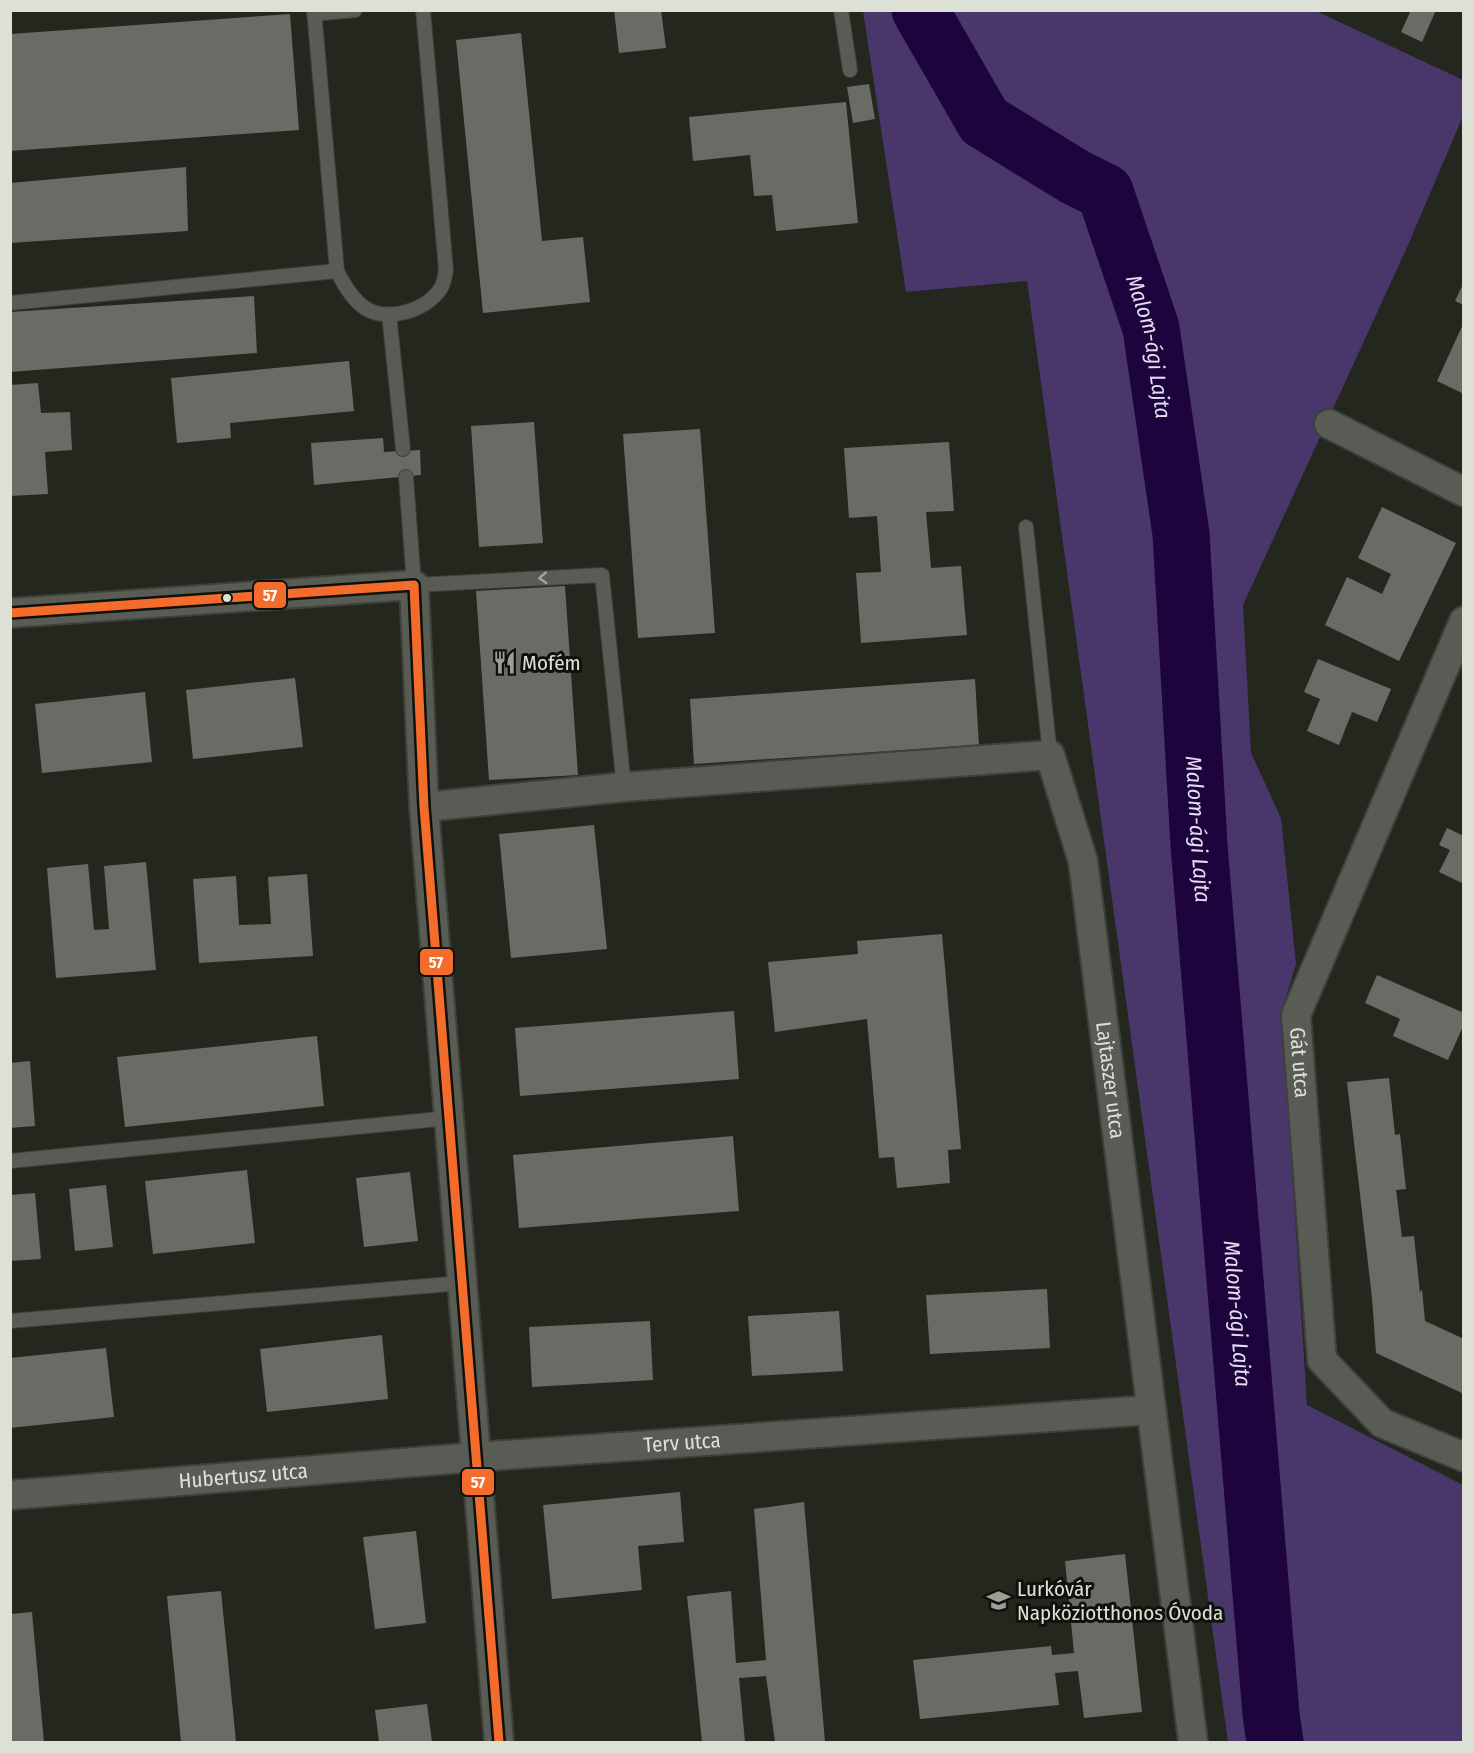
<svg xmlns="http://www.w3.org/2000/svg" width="1474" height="1753" font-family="'Fira Sans Condensed',sans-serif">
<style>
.green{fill:#49376b}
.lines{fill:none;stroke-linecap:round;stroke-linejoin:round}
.river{stroke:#1e043c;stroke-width:57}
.building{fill:#686c64}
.service-casing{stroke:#3e4139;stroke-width:16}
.minor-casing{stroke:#3e4139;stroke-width:32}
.service{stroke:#585c54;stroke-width:14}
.minor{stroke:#585c54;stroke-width:28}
.bus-1-casing{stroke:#0f120a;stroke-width:14}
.bus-1{stroke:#f36c2b;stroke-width:9}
.oneway{stroke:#a1a59b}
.bus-dot{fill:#dce0d5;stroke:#0f120a;stroke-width:2}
.labels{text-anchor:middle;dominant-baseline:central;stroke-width:6;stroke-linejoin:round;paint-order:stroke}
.poi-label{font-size:21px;fill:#dce0d5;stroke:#0f120a;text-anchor:start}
.street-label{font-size:21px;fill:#dce0d5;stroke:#0f120a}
.water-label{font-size:22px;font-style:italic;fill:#e3def2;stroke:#0f120a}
.line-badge{stroke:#0f120a;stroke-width:2}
.badge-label{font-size:16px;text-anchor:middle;font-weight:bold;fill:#fff}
</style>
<rect width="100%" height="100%" fill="#23271e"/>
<path class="green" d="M863 11H1316L1463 80V116L1408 245 1243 605 1251 753 1281 818 1296 964 1282 1011 1307 1405 1463 1485V1742H1228L1027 281 906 292Z"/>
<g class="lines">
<path class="river" id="s1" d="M920 10 984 121 1075 177 1105 192 1151 328 1181 534 1199 845 1271 1714 1275 1742"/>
</g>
<g class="building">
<path d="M614 10H661L666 48 619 53Z"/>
<path d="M1411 10H1436L1422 42 1401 32Z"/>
<path d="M290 14 299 130 10 151V34Z"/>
<path d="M521 33 542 241 583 237 590 302 483 313 456 40Z"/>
<path d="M869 84 875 119 853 123 847 87Z"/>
<path d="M846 102 858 223 776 231 772 195 754 196 750 155 693 161 689 117Z"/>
<path d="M186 167 188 231 10 243V183Z"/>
<path d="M1464 282V305L1455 301Z"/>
<path d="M254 296 257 353 10 372V312Z"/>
<path d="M1464 322V394L1437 381Z"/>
<path d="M349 361 354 411 230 423 231 438 177 443 171 378Z"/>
<path d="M38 383 41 413 70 412 72 450 45 452 48 494 10 496V385Z"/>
<path d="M534 422 543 543 479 547 471 426Z"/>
<path d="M700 429 715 633 638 638 623 434Z"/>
<path d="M383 438 384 452 420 450 421 475 314 485 311 443Z"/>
<path d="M949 442 954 511 926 512 931 568 961 566 967 635 861 643 856 573 881 572 877 516 849 518 844 448Z"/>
<path d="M1382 507 1456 543 1399 661 1325 625 1347 577 1382 594 1391 574 1358 558Z"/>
<path d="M565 586 578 775 489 780 476 591Z"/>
<path d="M1318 659 1391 689 1377 722 1352 712 1339 745 1307 731 1320 699 1304 692Z"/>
<path d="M295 678 303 747 193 759 186 690Z"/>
<path d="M975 679 979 745 694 764 690 699Z"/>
<path d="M145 692 152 762 42 773 35 704Z"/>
<path d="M594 825 607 949 511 958 499 834Z"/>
<path d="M1447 828 1464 836V884L1439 872 1450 850 1439 845Z"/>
<path d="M146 862 156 970 56 978 47 868 88 864 94 930 109 929 104 866Z"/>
<path d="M307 874 313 956 199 963 193 879 236 876 239 925 271 924 268 877Z"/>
<path d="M942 934 961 1149 948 1150 950 1183 897 1188 894 1157 879 1158 867 1019 775 1032 768 962 858 954 857 941Z"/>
<path d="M1377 975 1464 1013V1024L1448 1060 1393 1036 1400 1019 1365 1003Z"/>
<path d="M734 1011 739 1079 520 1096 515 1028Z"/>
<path d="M317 1036 324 1106 125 1127 117 1057Z"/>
<path d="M30 1061 35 1126 10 1128V1063Z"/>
<path d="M1389 1078 1395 1135 1400 1134 1406 1189 1396 1190 1402 1237 1414 1236 1420 1293 1422 1289 1425 1321 1464 1339V1394L1376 1353 1372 1298 1347 1082Z"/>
<path d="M733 1136 739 1211 519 1228 513 1155Z"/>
<path d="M247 1170 255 1243 153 1254 145 1181Z"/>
<path d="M410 1172 418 1241 364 1247 356 1178Z"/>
<path d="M106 1185 113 1247 75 1251 69 1189Z"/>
<path d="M35 1193 41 1259 10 1261V1195Z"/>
<path d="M1047 1289 1050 1348 930 1354 926 1295Z"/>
<path d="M839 1311 843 1371 752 1376 748 1316Z"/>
<path d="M650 1321 653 1380 532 1387 529 1327Z"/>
<path d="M382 1335 388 1399 267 1412 260 1349Z"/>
<path d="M106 1348 114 1417 10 1428V1358Z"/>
<path d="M680 1492 684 1542 638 1546 642 1590 552 1599 543 1505Z"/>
<path d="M804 1502 825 1742H775L766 1676 739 1678 745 1742H702L687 1596 731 1591 736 1663 766 1660 754 1509Z"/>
<path d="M416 1531 426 1623 375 1629 363 1537Z"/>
<path d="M1125 1554 1142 1712 1084 1718 1078 1671 1055 1673 1059 1705 920 1719 913 1660 1051 1646 1052 1655 1074 1653 1065 1561Z"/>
<path d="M221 1591 236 1742H181L167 1596Z"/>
<path d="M32 1612 44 1742H10V1614Z"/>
<path d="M427 1704 432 1742H379L375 1710Z"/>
</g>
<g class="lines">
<defs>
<g id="service">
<path d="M314 10 337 271C344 285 353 300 365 308 388 323 427 310 441 288 444 283 445 276 446 270L423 10"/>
<path d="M841 10 850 70"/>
<path d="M314 14 355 10"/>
<path d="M10 303 337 271"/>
<path d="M389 314 403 449"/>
<path d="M406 477 414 585 602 575 624 787"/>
<path d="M1026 527 1050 755"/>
<path d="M10 1161 449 1118"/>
<path d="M10 1321 462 1283"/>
</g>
<g id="minor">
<path d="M1329 424 1464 492"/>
<path d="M10 613 414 585 424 807 499 1742"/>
<path id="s2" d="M1464 621 1296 1015 1322 1360 1382 1423 1464 1457"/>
<path id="s3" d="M424 807 624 787 1050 755 1083 861 1193 1742"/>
<path id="s4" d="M10 1495 476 1457 1150 1410"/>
</g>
</defs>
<use href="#service" class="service-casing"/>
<use href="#minor" class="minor-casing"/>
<use href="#service" class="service"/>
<use href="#minor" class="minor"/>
<defs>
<path id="bus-1" d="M10 613 414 585 424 807 499 1742"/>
</defs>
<use href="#bus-1" class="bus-1-casing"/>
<use href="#bus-1" class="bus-1"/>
</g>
<defs><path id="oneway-chevron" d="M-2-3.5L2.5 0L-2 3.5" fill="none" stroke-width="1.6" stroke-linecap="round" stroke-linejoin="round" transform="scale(1.5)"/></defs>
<use class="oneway" href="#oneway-chevron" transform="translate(543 578) rotate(177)"/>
<defs>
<symbol id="restaurant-bare" viewBox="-9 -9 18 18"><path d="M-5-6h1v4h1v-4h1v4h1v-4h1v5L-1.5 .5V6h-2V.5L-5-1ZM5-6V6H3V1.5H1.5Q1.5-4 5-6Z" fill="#9b9f95" stroke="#0f120a" stroke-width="2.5" paint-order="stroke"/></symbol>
<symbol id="school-bare" viewBox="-9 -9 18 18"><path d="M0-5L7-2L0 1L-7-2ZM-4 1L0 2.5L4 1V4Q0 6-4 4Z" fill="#9b9f95" stroke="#0f120a" stroke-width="2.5" paint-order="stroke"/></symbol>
</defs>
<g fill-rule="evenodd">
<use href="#restaurant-bare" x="488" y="646" width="33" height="33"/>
<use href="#school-bare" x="982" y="1584" width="33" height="33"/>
</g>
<circle class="bus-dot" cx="227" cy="598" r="5"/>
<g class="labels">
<g class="poi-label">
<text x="522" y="663">Mofém</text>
<text x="1017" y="1589">Lurkóvár<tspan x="1017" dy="24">Napköziotthonos Óvoda</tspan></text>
</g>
<g class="street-label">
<text stroke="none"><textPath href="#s2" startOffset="476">Gát utca</textPath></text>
<text stroke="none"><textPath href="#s3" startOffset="960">Lajtaszer utca</textPath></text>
<text stroke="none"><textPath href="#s4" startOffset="674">Terv utca</textPath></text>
<text stroke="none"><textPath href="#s4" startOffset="234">Hubertusz utca</textPath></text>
</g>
<g class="water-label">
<text stroke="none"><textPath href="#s1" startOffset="430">Malom-ági Lajta</textPath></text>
<text stroke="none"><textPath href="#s1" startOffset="916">Malom-ági Lajta</textPath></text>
<text stroke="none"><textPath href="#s1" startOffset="1402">Malom-ági Lajta</textPath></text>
</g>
</g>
<g class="line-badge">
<rect x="253" y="581" width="34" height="28" rx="6" fill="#f36c2b"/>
<rect x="419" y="948" width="35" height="28" rx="6" fill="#f36c2b"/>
<rect x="461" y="1468" width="34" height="28" rx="6" fill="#f36c2b"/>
</g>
<g class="badge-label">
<text x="270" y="601">57</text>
<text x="436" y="968">57</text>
<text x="478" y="1488">57</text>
</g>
<rect width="1474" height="1753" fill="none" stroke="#dce0d5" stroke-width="24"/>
</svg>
